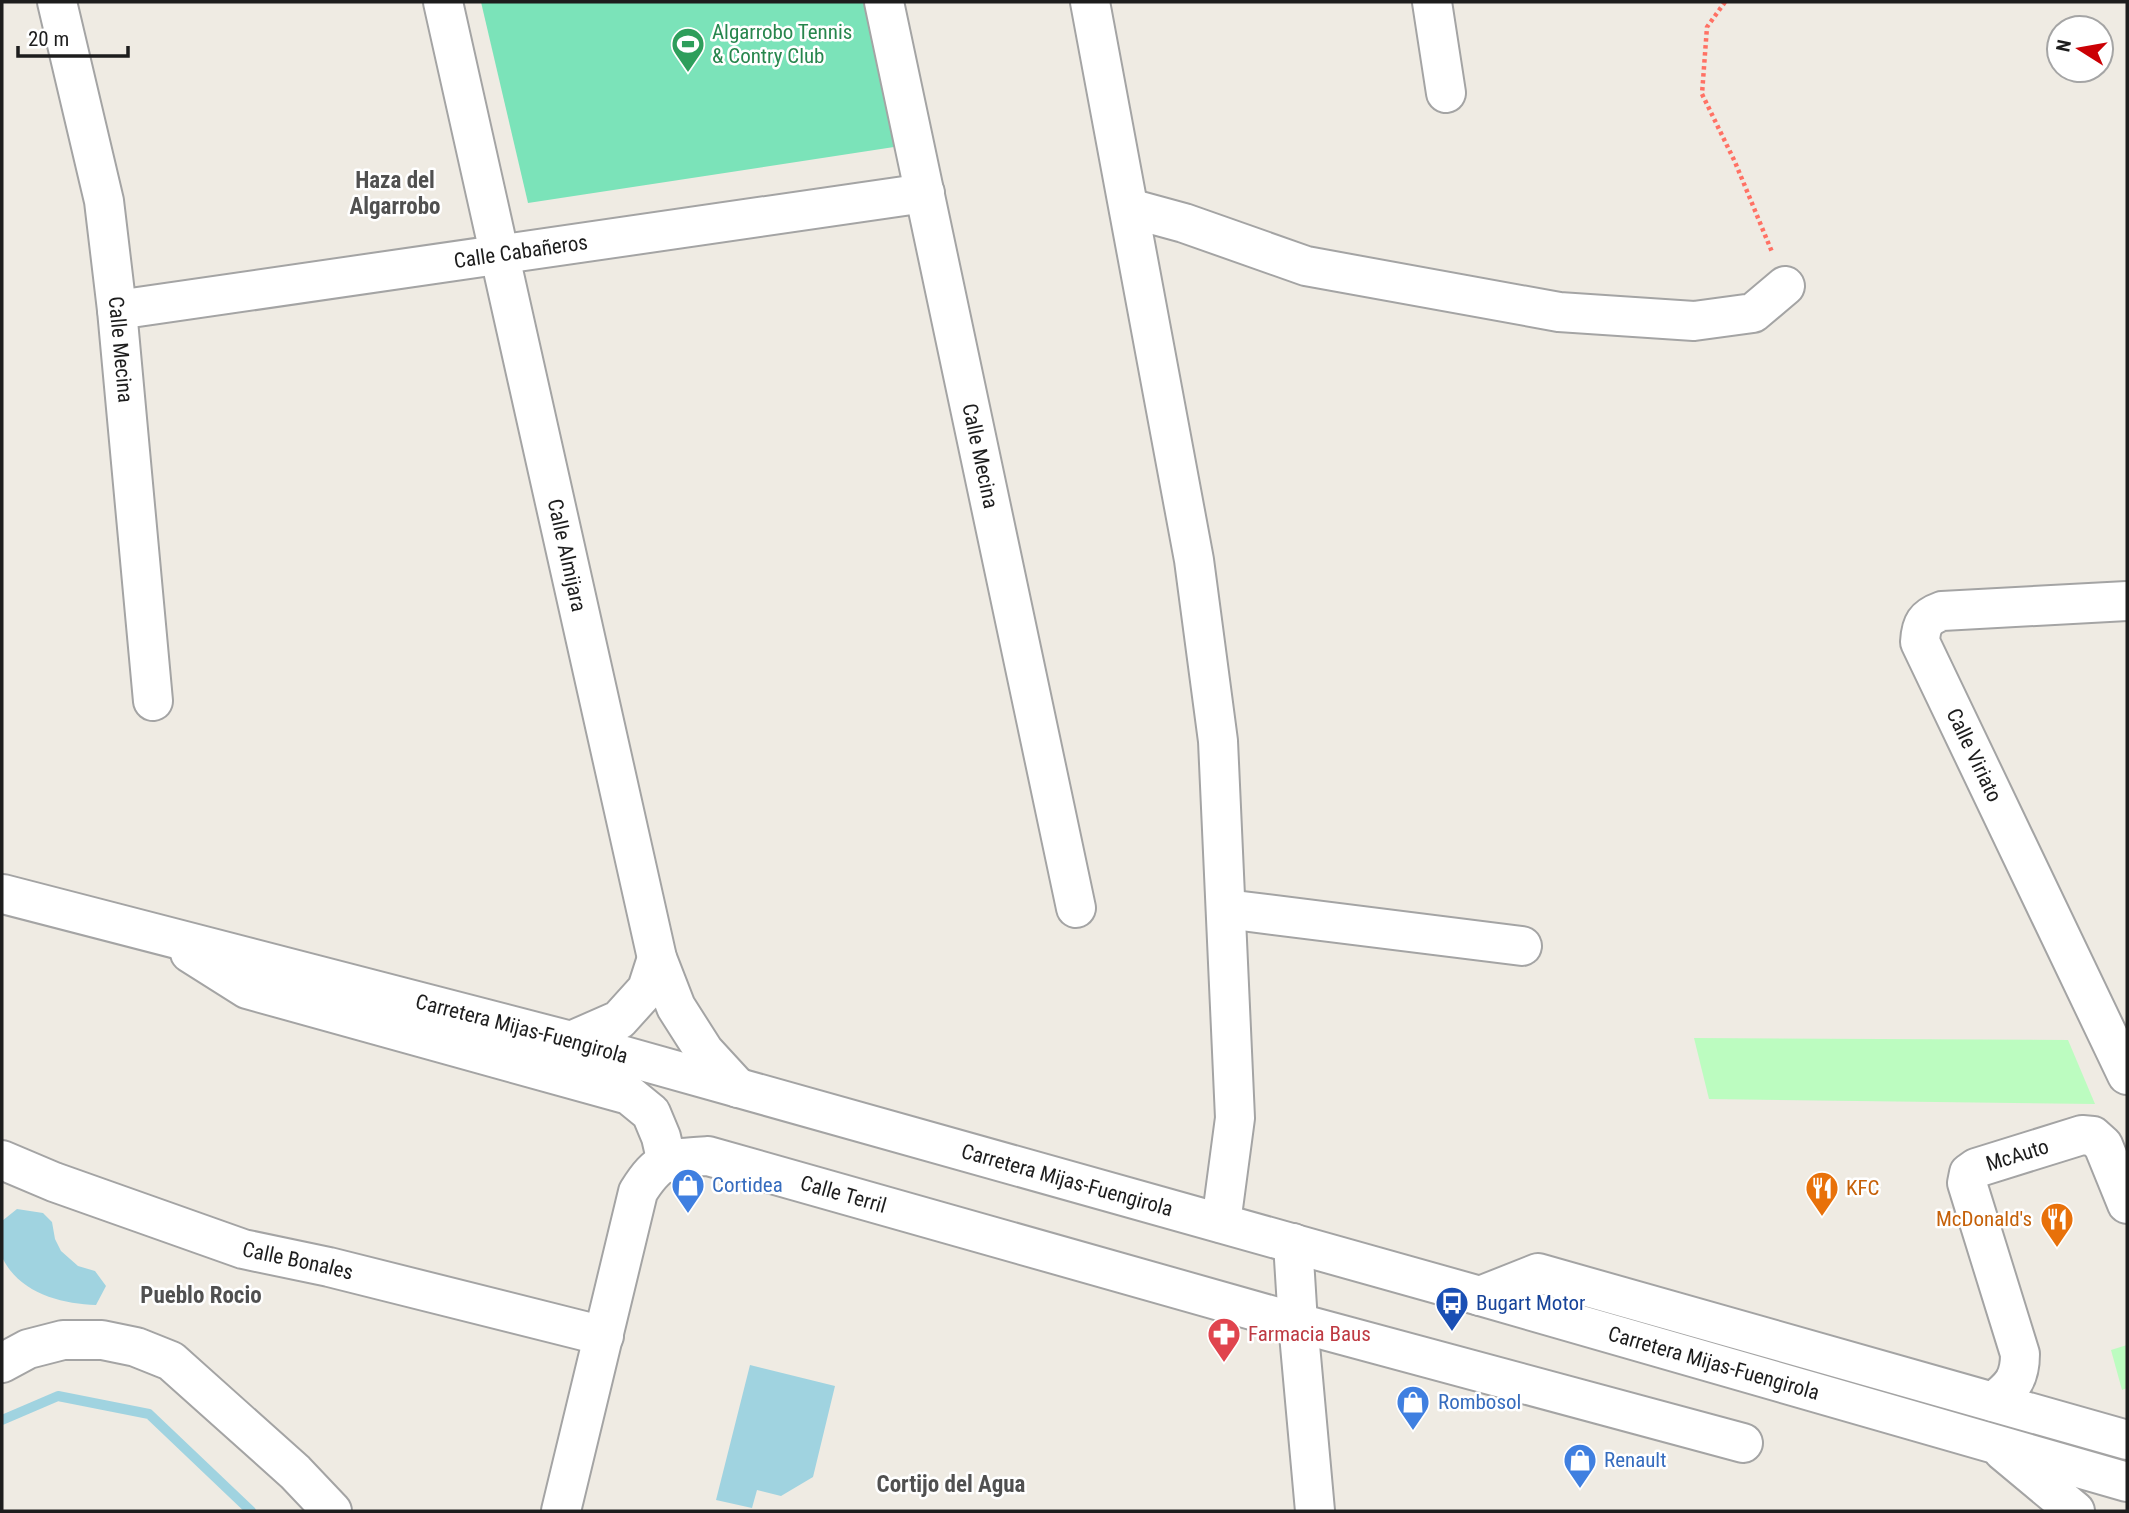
<svg xmlns="http://www.w3.org/2000/svg" width="2129" height="1513" font-family="'Roboto Condensed',sans-serif">
<style>
.park{fill:#bcfcc0}
.pitch{fill:#7be3b9}
.water{fill:#a0d3e0}
.lines{fill:none;stroke-linecap:round;stroke-linejoin:round}
.stream{stroke:#a0d3e0;stroke-width:10}
.minor-casing{stroke:#a4a4a4;stroke-width:42}
.path{stroke:#ff7164;stroke-width:4.5;stroke-dasharray:3.5 3.5;stroke-linecap:butt}
.minor{stroke:#fff;stroke-width:38}
.labels{text-anchor:middle;dominant-baseline:central;stroke-width:5;stroke-linejoin:round;paint-order:stroke}
.leisure-label{font-size:21px;fill:#27864d;stroke:#fff;text-anchor:start}
.street-label{font-size:21px;fill:#1d1d1d;stroke:#fff}
.shop-label{font-size:21px;fill:#366cbe;stroke:#fff;text-anchor:start}
.food-label{font-size:21px;fill:#c56008;stroke:#fff;text-anchor:start}
.transit-label{font-size:21px;fill:#164399;stroke:#fff;text-anchor:start}
.health-label{font-size:21px;fill:#be3a42;stroke:#fff;text-anchor:start}
.neighbourhood-label{font-size:23px;font-weight:bold;fill:#505050;stroke:#fff}
</style>
<rect width="100%" height="100%" fill="#efebe3"/>
<g class="park">
<path d="M1694 1038 2068 1040 2095 1104 1709 1099Z"/>
<path d="M2127 1345V1388L2122 1390 2111 1350Z"/>
</g>
<path class="pitch" d="M481 2H864L894 147 528 203Z"/>
<g class="water">
<path d="M17 1209 43 1213 52 1222 55 1239 61 1251 78 1266 95 1271 106 1286 96 1305C61 1304 20 1293 3 1259 0 1249 2 1232 2 1221Z"/>
<path d="M750 1365 835 1386 813 1477 781 1496 757 1490 752 1508 716 1500Z"/>
</g>
<g class="lines">
<path class="stream" d="M2 1420 58 1396 149 1414 251 1511"/>
<defs>
<g id="minor">
<path id="s1" d="M57 2 104 201 117 310 153 701"/>
<path id="s2" d="M443 2 657 958 676 1007 704 1051 738 1088"/>
<path id="s3" d="M884 2 1076 908"/>
<path d="M1090 2 1194 560 1218 741 1235 1118 1221 1223"/>
<path d="M1432 2 1446 93"/>
<path d="M1129 208 1184 223 1306 266 1559 312 1694 321 1753 313 1785 286"/>
<path id="s4" d="M117 310 925 193"/>
<path id="s5" d="M2127 601 1942 611C1925 617 1921 624 1920 642L2127 1075"/>
<path id="s6" d="M3 894 571 1041 1480 1296 2127 1482"/>
<path d="M1226 909 1522 946"/>
<path d="M190 953 247 989 629 1095 651 1113 661 1137 667 1163"/>
<path d="M571 1041 619 1020 647 989 657 958"/>
<path id="s7" d="M2 1160 54 1182 243 1249 329 1267 604 1336"/>
<path d="M1293 1243 1298 1323 1315 1511"/>
<path d="M1480 1296 1538 1273 2127 1440"/>
<path d="M2 1363 28 1349 63 1340H102L136 1347 171 1361 295 1472 332 1511"/>
<path id="s8" d="M1993 1402C2012 1387 2020 1379 2020 1354L1967 1183 1969 1173 1976 1168 2082 1135 2093 1136 2103 1145 2127 1204"/>
<path d="M2003 1451 2075 1511"/>
<path id="s9" d="M561 1511 638 1192C659 1158 670 1158 708 1156L1298 1323 1743 1443"/>
</g>
</defs>
<use href="#minor" class="minor-casing"/>
<path class="path" d="M1725 2 1707 27 1702 94 1735 162 1772 252"/>
<use href="#minor" class="minor"/>
</g>
<defs>
<symbol id="stadium-pin" viewBox="-11 -11 22 30"><path d="M0 17L-7.5 6A9.5 9.5 0 1 1 7.5 6Z" fill="#2e9e5b" stroke="#fff"/><path d="M0-5a6.5 5 0 1 0 0 10a6.5 5 0 1 0 0-10ZM-3.5-1.8h7v3.6h-7Z" fill="#fff"/></symbol>
<symbol id="shop-pin" viewBox="-11 -11 22 30"><path d="M0 17L-7.5 6A9.5 9.5 0 1 1 7.5 6Z" fill="#3f7fe0" stroke="#fff"/><path d="M-5-2.5h2.3a2.7 3.5 0 0 1 5.4 0H5L5.5 6h-11ZM-1.5-2.5h3a1.5 2.3 0 0 0-3 0Z" fill="#fff"/></symbol>
<symbol id="restaurant-pin" viewBox="-11 -11 22 30"><path d="M0 17L-7.5 6A9.5 9.5 0 1 1 7.5 6Z" fill="#e8710a" stroke="#fff"/><path d="M-5-6h1v4h1v-4h1v4h1v-4h1v5L-1.5 .5V6h-2V.5L-5-1ZM5-6V6H3V1.5H1.5Q1.5-4 5-6Z" fill="#fff"/></symbol>
<symbol id="bus-pin" viewBox="-11 -11 22 30"><path d="M0 17L-7.5 6A9.5 9.5 0 1 1 7.5 6Z" fill="#1a4fb4" stroke="#fff"/><path d="M-5-6H5V4H4V6H2V4H-2V6H-4V4H-5ZM-3.5-4V0h7V-4ZM-3.5 1.2v1.5H-2V1.2ZM2 1.2v1.5H3.5V1.2Z" fill="#fff"/></symbol>
<symbol id="pharmacy-pin" viewBox="-11 -11 22 30"><path d="M0 17L-7.5 6A9.5 9.5 0 1 1 7.5 6Z" fill="#e0444e" stroke="#fff"/><path d="M-2-6h4v4h4v4h-4v4h-4v-4h-4v-4h4Z" fill="#fff"/></symbol>
</defs>
<g fill-rule="evenodd">
<use href="#stadium-pin" x="669" y="25" width="38" height="52"/>
<use href="#shop-pin" x="669" y="1166" width="38" height="52"/>
<use href="#restaurant-pin" x="1803" y="1169" width="38" height="52"/>
<use href="#restaurant-pin" x="2038" y="1200" width="38" height="52"/>
<use href="#bus-pin" x="1433" y="1284" width="38" height="52"/>
<use href="#pharmacy-pin" x="1205" y="1315" width="38" height="52"/>
<use href="#shop-pin" x="1394" y="1383" width="38" height="52"/>
<use href="#shop-pin" x="1561" y="1441" width="38" height="52"/>
</g>
<g class="labels">
<g class="leisure-label">
<text x="712" y="32">Algarrobo Tennis<tspan x="712" dy="24">&amp; Contry Club</tspan></text>
</g>
<g class="street-label">
<text stroke="none"><textPath href="#s4" startOffset="408">Calle Cabañeros</textPath></text>
<text stroke="none"><textPath href="#s1" startOffset="354">Calle Mecina</textPath></text>
<text stroke="none"><textPath href="#s3" startOffset="464">Calle Mecina</textPath></text>
<text stroke="none"><textPath href="#s2" startOffset="567">Calle Almijara</textPath></text>
<text stroke="none"><textPath href="#s5" startOffset="352">Calle Viriato</textPath></text>
<text stroke="none"><textPath href="#s6" startOffset="536">Carretera Mijas-Fuengirola</textPath></text>
<text stroke="none"><textPath href="#s8" startOffset="299">McAuto</textPath></text>
<text stroke="none"><textPath href="#s6" startOffset="1102">Carretera Mijas-Fuengirola</textPath></text>
<text stroke="none"><textPath href="#s9" startOffset="553">Calle Terril</textPath></text>
<text stroke="none"><textPath href="#s7" startOffset="313">Calle Bonales</textPath></text>
<text stroke="none"><textPath href="#s6" startOffset="1774">Carretera Mijas-Fuengirola</textPath></text>
</g>
<g class="shop-label">
<text x="712" y="1185">Cortidea</text>
<text x="1438" y="1402">Rombosol</text>
<text x="1604" y="1460">Renault</text>
</g>
<g class="food-label">
<text x="1846" y="1188">KFC</text>
<text x="2032" y="1219" text-anchor="end">McDonald's</text>
</g>
<g class="transit-label">
<text x="1476" y="1303">Bugart Motor</text>
</g>
<g class="health-label">
<text x="1248" y="1334">Farmacia Baus</text>
</g>
<g class="neighbourhood-label">
<text x="395" y="180">Haza del<tspan x="395" dy="26">Algarrobo</tspan></text>
<text x="201" y="1295">Pueblo Rocio</text>
<text x="951" y="1484">Cortijo del Agua</text>
</g>
</g>
<rect width="2129" height="1513" fill="none" stroke="#1d1d1d" stroke-width="7"/>
<g transform="translate(2080 49) rotate(281)"><circle r="33" fill="#ffffff" stroke="#a5a5a5" stroke-width="2"/>
<path d="M0-5L12 26L0 18L-12 26Z" fill="#cb0004"/>
<text y="-10" font-size="19" font-weight="bold" text-anchor="middle" fill="#1d1d1d">N</text>
</g>
<path d="M18 46v10h110v-10" fill="none" stroke="#1d1d1d" stroke-width="3.5"/>
<text x="28" y="46" font-size="21" fill="#1d1d1d" stroke="#ffffff" stroke-width="5" paint-order="stroke">20 m</text>
</svg>
